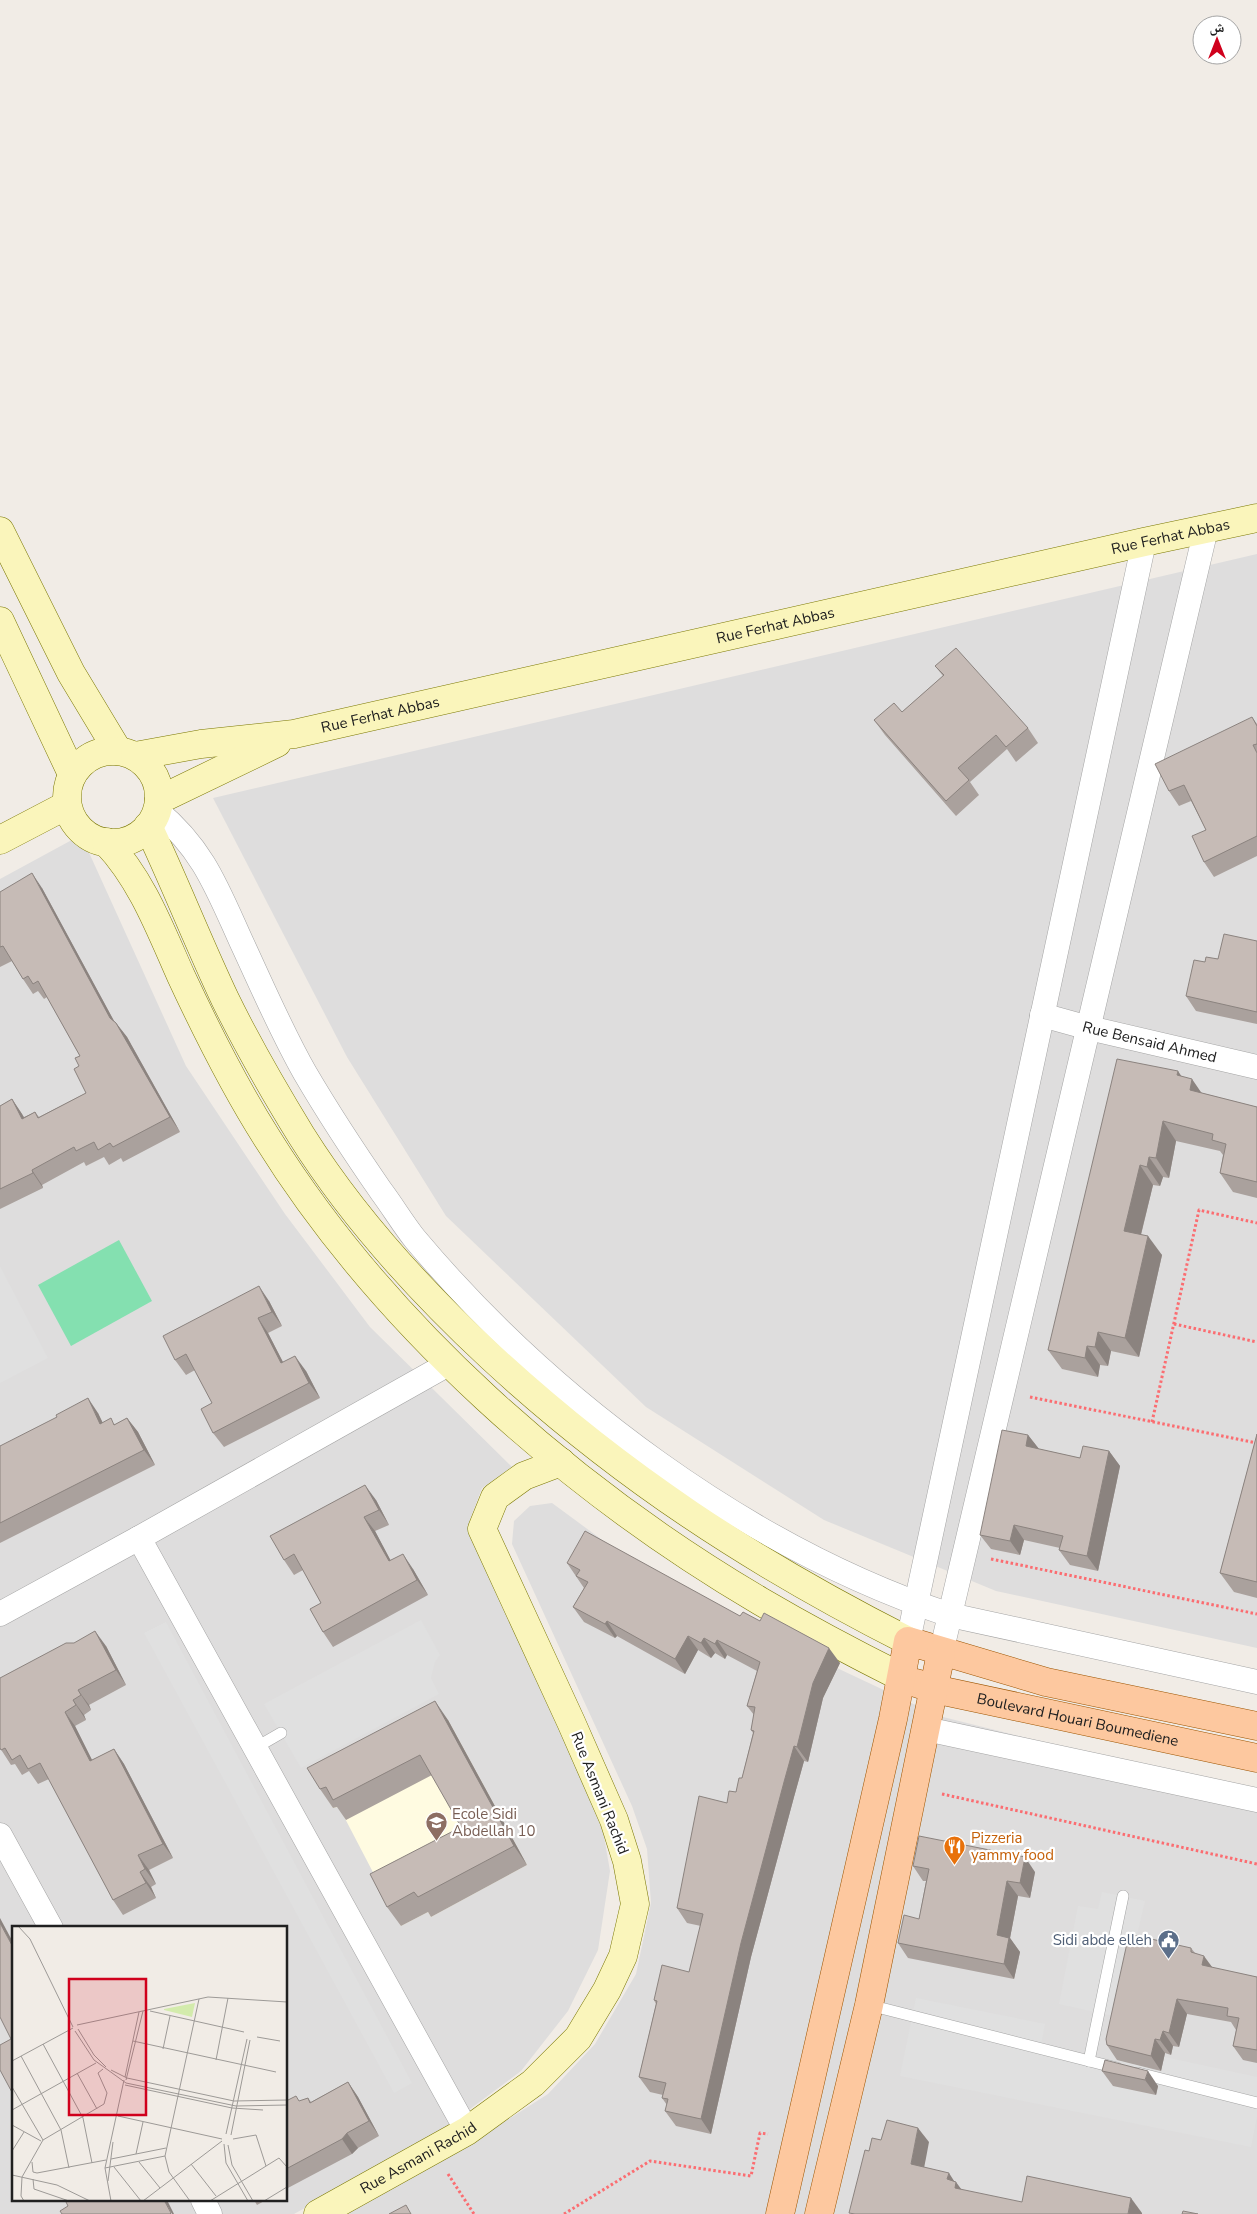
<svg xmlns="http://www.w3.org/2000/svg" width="1257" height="2214" font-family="'Nunito Sans','Noto Naskh Arabic',sans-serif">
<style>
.residential{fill:#dedddd;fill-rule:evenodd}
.education{fill:#fffbe1}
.pitch{fill:#84e0b0}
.parking{fill:#e0e0e0}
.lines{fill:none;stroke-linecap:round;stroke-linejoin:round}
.lane-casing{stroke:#a4a4a4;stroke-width:12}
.street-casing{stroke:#a4a4a4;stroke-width:25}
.secondary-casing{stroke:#7b7804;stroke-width:29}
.primary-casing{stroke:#9c5400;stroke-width:29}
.path{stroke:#fb6d71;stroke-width:3;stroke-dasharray:2.5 2.5;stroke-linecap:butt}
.lane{stroke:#fff;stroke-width:11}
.street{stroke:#fff;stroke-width:24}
.secondary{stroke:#faf5bb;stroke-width:28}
.primary{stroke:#fdc89f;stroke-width:28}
.wall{fill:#aaa19d}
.shaded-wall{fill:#8b837f}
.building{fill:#c6bbb6;stroke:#8b837f}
.labels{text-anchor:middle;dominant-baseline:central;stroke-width:4.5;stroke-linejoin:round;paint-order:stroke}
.street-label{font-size:15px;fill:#202020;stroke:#fff}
.education-label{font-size:15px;fill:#785e54;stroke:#fff;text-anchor:start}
.food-label{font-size:15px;fill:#c56008;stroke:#fff;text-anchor:start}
.service-label{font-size:15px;fill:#4e5e75;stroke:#fff;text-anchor:end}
.inset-road{fill:none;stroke:#9d9a97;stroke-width:1}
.view{fill:#d0001c;fill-opacity:0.15;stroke:#d0001c;stroke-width:2.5}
.inset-edge{fill:none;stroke:#202020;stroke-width:2.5}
</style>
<rect width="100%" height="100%" fill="#f1ece6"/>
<g class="residential">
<path d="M1257 554V1648L996 1591 824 1520 646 1407 446 1216 347 1057 213 798Z"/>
<path d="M81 835 186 1066 285 1214 370 1327 512 1467 482 1488 469 1522 599 1808 610 1871 598 1950 568 2011 521 2071 431 2138 294 2214H0V879ZM14 1928H286V2200H14Z"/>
<path d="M552 1503 605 1542 752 1628 939 1716 1257 1795V2214H343L493 2129 548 2094 595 2044 636 1974 651 1903 647 1849 632 1806 512 1544 514 1521 530 1506Z"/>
</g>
<path class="education" d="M448 1720 527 1865 431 1917 428 1912 401 1926 339 1807 333 1808 320 1787Z"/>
<path class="pitch" d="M119 1240 152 1301 71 1346 38 1285Z"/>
<g class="parking">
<path d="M0 1266 48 1358 0 1383Z"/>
<path d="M421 1620 440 1655 435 1662 431 1678 439 1694 301 1768 264 1704Z"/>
<path d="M166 1622 412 2083 394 2093 144 1633Z"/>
<path d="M1102 1892 1145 1901 1118 2017 1059 2004 1078 1906 1098 1909Z"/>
<path d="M916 1998 1045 2024 1040 2049 1133 2067 1137 2051 1257 2077V2116L1251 2147 900 2076Z"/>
</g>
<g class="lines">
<defs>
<g id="lane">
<path d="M255 1748 281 1733"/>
<path d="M869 2005 1117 2068"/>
<path d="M1089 2061 1123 1896"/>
<path d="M1138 2073 1257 2103"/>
</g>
<g id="street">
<path d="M157 811C203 849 217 888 241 941 262 986 281 1031 305 1073 329 1114 354 1152 381 1191 393 1207 403 1224 415 1239 551 1401 748 1548 950 1615L1257 1682"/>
<path id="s1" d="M1042 1015 1089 1028 1257 1067"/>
<path d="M139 1538 467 2131"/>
<path d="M0 1614 139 1538 450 1363"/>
<path d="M908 1641 1144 542"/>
<path d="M941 1653 1206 529"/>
<path d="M926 1729 1257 1800"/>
<path d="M0 1835 51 1928"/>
<path d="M203 2200 210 2214"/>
</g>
<g id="secondary">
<path d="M0 531 71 673 118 751"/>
<path d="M0 621 72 774"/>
<circle cx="113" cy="797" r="46"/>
<path id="s2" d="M135 756 201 744 294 734 1144 542 1257 518"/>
<path d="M159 800 277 743"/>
<path d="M148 826C175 883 198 942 225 999 248 1046 274 1091 301 1135 353 1218 420 1291 491 1357 620 1476 752 1562 908 1641"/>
<path d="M0 840 67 805"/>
<path d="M106 842C142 880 160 929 181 976 207 1032 234 1086 267 1138 384 1326 570 1489 760 1601 806 1628 853 1653 901 1677"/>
<path id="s3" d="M318 2214 467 2131 533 2083 578 2038 607 1990 623 1956 635 1904 627 1861 614 1820 571 1722 482 1529 495 1497 524 1476 561 1462"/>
</g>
<g id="primary">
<path id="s4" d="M916 1683 934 1689 1257 1758"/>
<path d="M780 2214 893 1719 908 1641 1046 1682 1257 1726"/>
<path d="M819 2214 869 2005 941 1653"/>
</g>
</defs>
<use href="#lane" class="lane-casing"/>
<use href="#street" class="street-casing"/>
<use href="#secondary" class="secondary-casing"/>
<use href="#primary" class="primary-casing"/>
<g class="path">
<path d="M1174 1324 1257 1342"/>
<path d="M1030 1397 1257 1443"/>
<path d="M1152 1422 1199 1210 1257 1223"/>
<path d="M991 1559 1257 1614"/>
<path d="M942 1794 1257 1864"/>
<path d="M448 2174 474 2214"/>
<path d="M564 2214 650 2161 751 2176 760 2133 768 2134"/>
</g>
<use href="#lane" class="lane"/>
<use href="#street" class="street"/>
<use href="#secondary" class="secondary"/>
<use href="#primary" class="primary"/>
</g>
<g class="wall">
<path d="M935 666 1028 728 1038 743 1016 762 1007 749 970 782 979 795 956 816 885 735 874 720 902 712 943 676Z"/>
<path d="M1252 717 1257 724V856L1214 877 1204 862 1206 830 1191 801 1179 806 1169 791Z"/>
<path d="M42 888 114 1021 116 1023 127 1037 180 1132 123 1162 121 1158 109 1165 104 1157 86 1166 84 1162 42 1185 43 1188 0 1209V1106L12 1099 24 1117 35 1112 39 1117 86 1093 79 1066 80 1056 47 997 44 999 38 991 33 994 23 979 12 961 0 967V892Z"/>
<path d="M1257 941V1024L1196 1011 1186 996 1205 962 1218 959Z"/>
<path d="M1181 1076 1202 1093 1257 1107V1198L1233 1192 1220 1173 1223 1155 1220 1151 1176 1141 1169 1178 1163 1177 1160 1186 1153 1185 1141 1235 1162 1255 1139 1357 1111 1351 1108 1366 1100 1365 1098 1377 1062 1369 1048 1350Z"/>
<path d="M269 1301 282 1326 268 1333 283 1362 306 1371 320 1398 224 1447 213 1433 212 1403 195 1370 186 1375 175 1360Z"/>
<path d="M98 1413 103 1423 116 1424 127 1418 138 1432 155 1465 0 1543V1446Z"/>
<path d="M1257 1434V1598L1234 1592 1220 1573Z"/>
<path d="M1028 1435 1039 1449 1080 1458 1109 1451 1120 1466 1098 1571 1070 1565 1059 1550 1060 1548 1024 1540 1020 1555 991 1549 980 1535Z"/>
<path d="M376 1500 389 1525 375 1531 390 1560 413 1569 428 1595 333 1647 323 1632 321 1603 303 1570 294 1575 284 1560Z"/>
<path d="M567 1563 740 1616 840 1663 823 1698 808 1762 804 1761 794 1797 751 1957 711 2134 676 2126 665 2111 667 2105 662 2098 663 2095 650 2092 639 2077 656 2004 654 2000 689 1972 701 1926 687 1923 677 1908 727 1803 736 1792 742 1778 753 1733 751 1730 754 1715 747 1706 757 1671 727 1655 725 1659 715 1653 711 1658 698 1650 685 1674 617 1636 615 1638 584 1622 573 1607 584 1588Z"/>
<path d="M106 1646 126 1685 89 1705 91 1710 84 1715 86 1720 75 1726 92 1760 114 1749 124 1764 173 1858 149 1870 156 1884 151 1887 156 1898 123 1915 113 1900 49 1779 38 1784 29 1771 22 1775 15 1764 11 1765 0 1748Z"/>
<path d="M448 1720 527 1865 431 1917 428 1912 401 1926 387 1907 461 1827 432 1775 346 1820 337 1807 333 1808 320 1789Z"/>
<path d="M913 1866 1035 1872 1030 1898 1018 1896 1010 1938 1020 1952 1014 1979 908 1958 898 1943 919 1919 926 1881H923Z"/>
<path d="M1191 1948 1195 1953 1213 1968 1257 1977V2063L1243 2060 1233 2046 1236 2030 1231 2022 1187 2014 1179 2047 1173 2046 1171 2055 1165 2053 1161 2071 1117 2060 1107 2045Z"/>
<path d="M1105 2060 1158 2086 1156 2095 1113 2086 1102 2071Z"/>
<path d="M348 2082 358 2097 379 2136 358 2148 352 2154 286 2189V2101H300L308 2098 311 2102Z"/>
<path d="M254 2200H266L257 2205Z"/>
</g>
<g class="shaded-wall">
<path d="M32 873 42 888 120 1032 110 1018Z"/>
<path d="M116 1023 127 1037 180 1132 170 1117Z"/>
<path d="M1178 1071 1190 1089 1192 1079 1205 1098 1203 1110 1177 1075Z"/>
<path d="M12 1099 22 1114 32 1133 22 1119Z"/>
<path d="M1163 1121 1176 1141 1169 1178 1156 1158Z"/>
<path d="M1149 1157 1163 1177 1160 1186 1147 1167Z"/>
<path d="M1140 1165 1153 1185 1137 1250 1124 1231Z"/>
<path d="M32 1170 42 1185 43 1188 33 1173Z"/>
<path d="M1148 1236 1162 1255 1139 1357 1125 1338Z"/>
<path d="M259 1286 269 1301 282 1326 272 1312Z"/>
<path d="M258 1318 268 1333 291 1378 281 1363Z"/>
<path d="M1098 1332 1111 1351 1108 1366 1095 1347Z"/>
<path d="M1087 1346 1100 1365 1098 1377 1085 1358Z"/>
<path d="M295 1356 306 1371 320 1398 309 1383Z"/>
<path d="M88 1398 98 1413 110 1439 100 1424Z"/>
<path d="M127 1418 138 1432 155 1465 144 1450Z"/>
<path d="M1028 1435 1039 1449 1026 1446Z"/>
<path d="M1109 1451 1120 1466 1098 1571 1087 1556Z"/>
<path d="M365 1485 376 1500 389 1525 379 1510Z"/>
<path d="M364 1517 375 1531 399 1576 389 1561Z"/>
<path d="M1014 1525 1024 1540 1020 1555 1010 1541Z"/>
<path d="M403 1554 413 1569 428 1595 417 1580Z"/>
<path d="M607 1621 617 1636 615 1638 605 1624Z"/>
<path d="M95 1631 106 1646 126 1685 116 1670Z"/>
<path d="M688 1636 698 1650 685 1674 675 1659Z"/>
<path d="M704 1638 715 1653 711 1658 701 1643Z"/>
<path d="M717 1640 727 1655 725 1659 715 1644Z"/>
<path d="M829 1648 840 1663 823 1698 808 1762 797 1747 813 1683Z"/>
<path d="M78 1690 89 1705 91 1710 81 1695Z"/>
<path d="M73 1700 84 1715 86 1720 76 1705Z"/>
<path d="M435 1701 448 1720 527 1865 514 1846Z"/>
<path d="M65 1712 75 1726 100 1776 90 1761Z"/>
<path d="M794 1746 804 1761 794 1797 751 1957 711 2134 701 2119 741 1943 784 1782Z"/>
<path d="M114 1749 124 1764 173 1858 163 1844Z"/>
<path d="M138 1855 149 1870 156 1884 145 1869Z"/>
<path d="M1025 1857 1035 1872 1030 1898 1020 1883Z"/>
<path d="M140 1872 151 1887 156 1898 146 1883Z"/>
<path d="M1007 1881 1018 1896 1010 1938 1020 1952 1014 1979 1004 1964 997 1935Z"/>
<path d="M0 1918 14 1944V1949L0 1923Z"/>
<path d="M1204 1956 1215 1971 1202 1965Z"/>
<path d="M1177 1999 1187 2014 1179 2047 1169 2033Z"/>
<path d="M1163 2031 1173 2046 1171 2055 1160 2040Z"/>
<path d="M1155 2039 1165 2053 1161 2071 1151 2056Z"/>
<path d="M1148 2071 1158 2086 1156 2095 1145 2080Z"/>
<path d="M348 2082 358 2097 379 2136 369 2121Z"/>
<path d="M918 2128 929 2142 922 2179 911 2164Z"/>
<path d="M347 2133 358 2148 352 2154 342 2139Z"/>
<path d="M949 2173 956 2184V2182L967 2197 965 2203 947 2179Z"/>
<path d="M1131 2198 1142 2213V2214H1128Z"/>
<path d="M164 2200H167L174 2214H172Z"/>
</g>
<g class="building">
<path d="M956 648 1028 728 1006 747 996 735 958 768 969 780 946 801 874 720 894 703 902 712 944 675 935 666Z"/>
<path d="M1252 717 1257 726V744L1253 745 1257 753V836L1204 862 1192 836 1206 830 1184 785 1169 791 1155 764Z"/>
<path d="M32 873 110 1018 116 1023 170 1117 113 1147 110 1143 98 1150 94 1142 76 1151 74 1147 32 1170 33 1173 0 1189V1106L12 1099 22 1119 35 1112 38 1118 86 1093 74 1069 79 1066 75 1058 80 1056 38 981 33 984 28 976 23 979 3 946 0 947V892Z"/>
<path d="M1224 934 1257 941V1012L1186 996 1194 960 1205 962 1206 957 1218 959Z"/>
<path d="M1117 1059 1178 1071 1177 1075 1192 1079 1190 1090 1257 1107V1182L1220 1173 1226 1144 1212 1140 1213 1134 1163 1121 1156 1158 1149 1157 1147 1167 1140 1165 1124 1231 1148 1236 1125 1338 1098 1332 1095 1347 1087 1346 1085 1358 1048 1350Z"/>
<path d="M259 1286 272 1312 258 1318 281 1363 295 1356 309 1383 213 1433 201 1409 212 1403 186 1354 175 1360 163 1336Z"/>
<path d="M88 1398 100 1424 111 1418 114 1425 127 1418 144 1450 0 1523V1446L57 1417 56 1415Z"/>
<path d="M1002 1430 1028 1435 1026 1446 1080 1458 1083 1446 1109 1451 1087 1556 1059 1550 1063 1536 1014 1525 1010 1541 980 1535Z"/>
<path d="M1257 1434V1582L1220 1573Z"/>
<path d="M365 1485 379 1510 364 1517 389 1561 403 1554 417 1580 323 1632 310 1609 321 1603 294 1554 284 1560 270 1536Z"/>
<path d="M585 1531 740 1616 743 1612 760 1621 764 1613 829 1648 813 1683 797 1747 794 1746 784 1782 741 1943 701 2119 665 2111 668 2099 662 2098 666 2083 639 2077 657 2001 654 2000 662 1965 689 1972 703 1914 677 1908 699 1796 727 1803 729 1791 736 1792 739 1778H742L754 1731 751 1730 755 1707 747 1706 760 1662 717 1640 715 1644 704 1638 701 1643 688 1636 675 1659 607 1621 605 1624 573 1607 588 1582 576 1576 580 1570 567 1563Z"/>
<path d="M95 1631 116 1670 78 1690 81 1695 73 1700 76 1705 65 1712 90 1761 114 1749 163 1844 138 1855 145 1869 140 1872 146 1883 113 1900 40 1763 28 1769 20 1755 12 1760 5 1748 1 1750 0 1748V1678L66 1643H74Z"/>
<path d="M435 1701 514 1846 418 1897 414 1892 387 1907 370 1874 461 1827 420 1755 333 1800 326 1787 320 1789 307 1768Z"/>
<path d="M919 1836 1025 1857 1020 1883 1007 1881 997 1935 1009 1938 1004 1964 898 1943 904 1915 919 1919 929 1869 913 1866Z"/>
<path d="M0 1923 14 1949V2096L0 2070V2045L11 2039 0 2017Z"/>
<path d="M1129 1934 1191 1948V1952L1204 1956 1202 1965 1257 1977V2050L1233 2046 1239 2018 1227 2016 1228 2008 1177 1999 1169 2033 1163 2031 1160 2040 1155 2039 1151 2056 1107 2045 1106 2039Z"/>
<path d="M1105 2060 1148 2071 1145 2080 1102 2071Z"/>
<path d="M348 2082 369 2121 347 2133 342 2139 286 2169V2101L296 2096 299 2101 308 2098 310 2103Z"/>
<path d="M887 2120 918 2128 911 2164 949 2173 947 2179 956 2182 955 2188 1022 2202 1027 2176 1131 2198 1128 2214H855L849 2213 865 2150 869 2151 872 2138 881 2140Z"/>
<path d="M65 2200H164L171 2213 170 2214H62L60 2211 68 2206Z"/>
<path d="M406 2205 411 2214H389Z"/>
<path d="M1183 2211 1198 2214H1182Z"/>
</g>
<defs>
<symbol id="school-pin" viewBox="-11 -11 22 30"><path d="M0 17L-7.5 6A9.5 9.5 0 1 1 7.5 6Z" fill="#8d6e63" stroke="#fff"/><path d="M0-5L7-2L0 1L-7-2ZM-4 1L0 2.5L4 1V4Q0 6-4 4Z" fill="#fff"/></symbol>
<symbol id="restaurant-pin" viewBox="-11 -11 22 30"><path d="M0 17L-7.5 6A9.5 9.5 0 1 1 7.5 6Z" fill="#e8710a" stroke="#fff"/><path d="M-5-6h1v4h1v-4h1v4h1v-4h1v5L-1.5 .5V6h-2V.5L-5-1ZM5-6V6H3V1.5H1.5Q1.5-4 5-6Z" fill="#fff"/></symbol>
<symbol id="civic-pin" viewBox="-11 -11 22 30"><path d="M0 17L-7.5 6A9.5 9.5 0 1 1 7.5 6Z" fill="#5c6f8a" stroke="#fff"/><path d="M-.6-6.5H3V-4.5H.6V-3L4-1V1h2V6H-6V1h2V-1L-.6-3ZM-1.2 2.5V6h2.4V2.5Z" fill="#fff"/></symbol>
</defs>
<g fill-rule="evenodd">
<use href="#school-pin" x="424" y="1810" width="25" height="34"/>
<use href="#restaurant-pin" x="942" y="1834" width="25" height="34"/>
<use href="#civic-pin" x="1156" y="1928" width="25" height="34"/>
</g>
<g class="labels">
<g class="street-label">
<text stroke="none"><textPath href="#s2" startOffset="1059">Rue Ferhat Abbas</textPath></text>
<text stroke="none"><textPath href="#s2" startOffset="654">Rue Ferhat Abbas</textPath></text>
<text stroke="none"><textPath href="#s2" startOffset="249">Rue Ferhat Abbas</textPath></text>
<text stroke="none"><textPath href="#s1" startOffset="111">Rue Bensaid Ahmed</textPath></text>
<text stroke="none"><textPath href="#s4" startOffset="166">Boulevard Houari Boumediene</textPath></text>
<text transform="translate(600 1793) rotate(68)">Rue Asmani Rachid</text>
<text stroke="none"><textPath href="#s3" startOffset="115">Rue Asmani Rachid</textPath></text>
</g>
<g class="education-label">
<text x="452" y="1814">Ecole Sidi<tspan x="452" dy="17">Abdellah 10</tspan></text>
</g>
<g class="food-label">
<text x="971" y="1838">Pizzeria<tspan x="971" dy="17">yammy food</tspan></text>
</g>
<g class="service-label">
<text x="1152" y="1940">Sidi abde elleh</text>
</g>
</g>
<g transform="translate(12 1926)">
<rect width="275" height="275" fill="#f1ece6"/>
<path d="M183 77 180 91 152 84V83Z" fill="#d3ebac"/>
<path class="inset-road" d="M6 0 18 13 61 101M138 85 232 106M65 99 196 71 275 76M66 103 82 129 94 141M63 105 82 134 114 157 224 180 275 179M245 111 268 115M121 115 264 146M31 118 71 192 80 237M151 123 158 90M9 130 49 204 57 242M204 134 216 72M0 135 61 102M99 144 115 152 222 175 275 174M65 147 85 183M113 151 127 86M114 154 131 85M113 159 220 182 251 184M0 161 31 214M0 184 84 137M106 190 210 213M0 199 29 215M214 208 235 113M219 209 238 114M221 213 244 209 254 240M212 218 214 237 236 275M216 219 220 239 241 275M0 225 12 206M124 228 131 196M99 233 154 222M20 236 21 246 25 247 94 234M127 236 148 262M179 238 204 270M102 241 129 275M93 242 153 230M0 249 45 259 78 275M21 253 22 263 57 275M96 255 101 216M12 275 9 270 10 251 31 214 92 178 95 167 86 147 91 143M99 275 93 242 112 154M131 275 210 215M178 275 157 246 153 230 187 73M198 275 267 232 275 241M252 275 275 261"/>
<path class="view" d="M57 53H134V189H57Z"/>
<rect width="275" height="275" class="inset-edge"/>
</g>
<g transform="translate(1217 40)"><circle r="24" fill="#ffffff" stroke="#a6a6a6"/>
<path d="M0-4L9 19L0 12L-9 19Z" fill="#d0001c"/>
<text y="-8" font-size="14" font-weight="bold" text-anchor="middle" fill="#202020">ش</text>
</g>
</svg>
